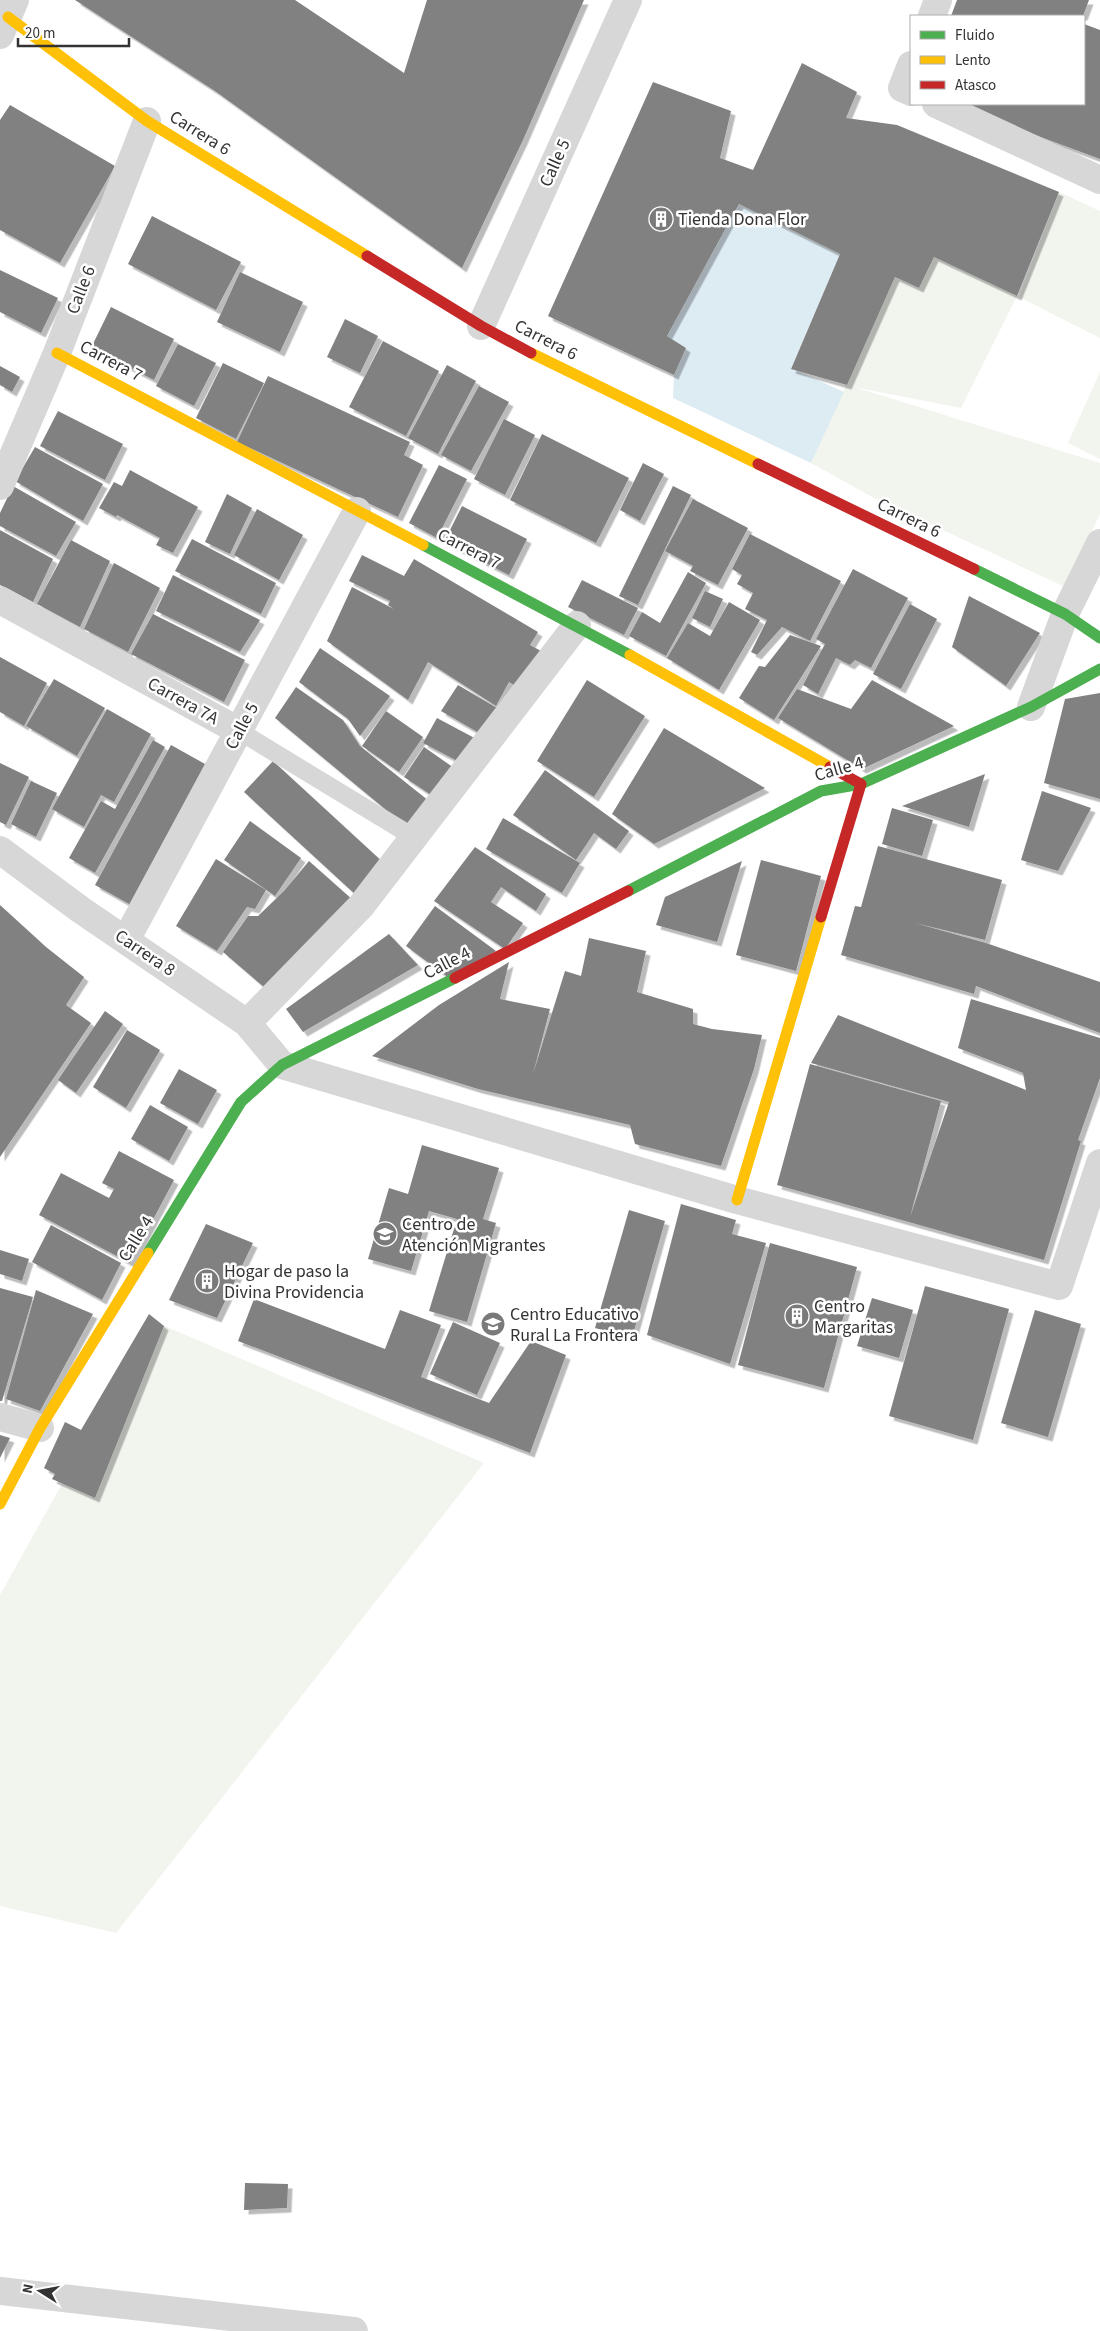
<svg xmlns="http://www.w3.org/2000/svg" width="1100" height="2331" font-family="'Source Sans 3',sans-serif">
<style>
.green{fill:#f1f5ed}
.water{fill:#ddebf3}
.building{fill:#818181;filter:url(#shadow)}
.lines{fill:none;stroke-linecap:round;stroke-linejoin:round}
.lane{stroke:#d7d7d7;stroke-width:18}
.street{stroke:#d7d7d7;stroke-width:28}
.fast{stroke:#4caf50;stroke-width:11}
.slow{stroke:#ffc107;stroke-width:11}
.jam{stroke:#c62828;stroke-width:11}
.labels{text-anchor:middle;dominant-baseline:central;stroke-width:5;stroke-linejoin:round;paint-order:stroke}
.street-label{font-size:18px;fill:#333;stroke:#fff}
.poi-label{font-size:18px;fill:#333;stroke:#fff;text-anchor:start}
</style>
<defs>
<filter id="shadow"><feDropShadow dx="4.5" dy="4.5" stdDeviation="0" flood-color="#0004"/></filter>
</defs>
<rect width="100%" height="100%" fill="#fff"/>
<g class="green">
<path d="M1059 192 1100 211V338L1019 297Z"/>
<path d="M934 257 1017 296 961 408 854 387 1100 463V514L1065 587 874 498 811 463 895 277 919 288Z"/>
<path d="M1100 372V459L1068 443Z"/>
<path d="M153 1321 484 1463 116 1933 0 1906V1595Z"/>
</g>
<path class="water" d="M739 204 840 254 791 368 844 392 811 463 673 398 674 375 686 348 667 336Z"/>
<g class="building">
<path d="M75 0H295L404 73 427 0H584L523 140 462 268 215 91Z"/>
<path d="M957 0H1089L1083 16H951Z"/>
<path d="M1084 24 1100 30V159L1019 129 968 104H1084Z"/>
<path d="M802 63 857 92 846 118 897 125 1059 192 1017 296 934 257 919 288 895 277 847 385 791 369 840 254 739 204 667 336 686 348 674 375 548 316 653 82 731 111 720 158 753 170Z"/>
<path d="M10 105 115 166 60 263 0 230V120Z"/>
<path d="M152 216 241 262 216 310 128 264Z"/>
<path d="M0 270 58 298 41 333 0 312Z"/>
<path d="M240 272 303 302 280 352 217 322Z"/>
<path d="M111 307 174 339 154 380 91 348Z"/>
<path d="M345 319 378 336 360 373 327 357Z"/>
<path d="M383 341 439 371 406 436 349 407Z"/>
<path d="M178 344 216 363 194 406 156 386Z"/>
<path d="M223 363 264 383 236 439 196 418Z"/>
<path d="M447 365 476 381 438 454 408 438Z"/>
<path d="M0 366 20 377 12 392 0 385Z"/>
<path d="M268 376 410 442 404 455 423 465 398 517 237 442Z"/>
<path d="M479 386 509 402 471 471 441 455Z"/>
<path d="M58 411 123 444 105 480 40 446Z"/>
<path d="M504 419 535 435 505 495 474 479Z"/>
<path d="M542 434 629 478 596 543 510 500Z"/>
<path d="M35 447 103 484 83 521 15 481Z"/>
<path d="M643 463 664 474 640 521 620 510Z"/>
<path d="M439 465 467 479 437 538 409 523Z"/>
<path d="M130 470 198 507 173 553 156 545 160 538 117 515 116 517 99 508 114 482 122 486Z"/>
<path d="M13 486 76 522 56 556 0 526V513Z"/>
<path d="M673 486 691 495 638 605 619 596Z"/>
<path d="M227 494 252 508 230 554 205 542Z"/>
<path d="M693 499 748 528 718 585 690 571 693 566 665 551Z"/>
<path d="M462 506 527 539 509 575 444 542Z"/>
<path d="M257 509 303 535 279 580 234 555Z"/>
<path d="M0 530 53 559 33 602 0 585Z"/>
<path d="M750 534 841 581 810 641 782 627 757 655 751 652 767 620 745 609 753 593 737 584 742 575 732 569Z"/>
<path d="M192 539 276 583 261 614 175 571Z"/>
<path d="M71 540 110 561 80 627 37 604Z"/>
<path d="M362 555 404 576 414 559 538 632 530 645 541 651 517 687 509 682 496 706 428 662 408 700 327 641 352 587 394 609 388 605 390 601 349 581Z"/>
<path d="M114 563 160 588 128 652 84 629Z"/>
<path d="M853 569 908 598 871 668 855 660 850 665 836 658 818 694 803 685 825 644 816 639Z"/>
<path d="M688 572 706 583 666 656 629 636 642 612 660 623Z"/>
<path d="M173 575 260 620 240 652 156 611Z"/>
<path d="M582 580 638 608 624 635 568 607Z"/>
<path d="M705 591 723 599 710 627 692 618Z"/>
<path d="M969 596 1040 633 1006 686 952 647Z"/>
<path d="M729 602 760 620 719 690 667 658 688 623 710 636Z"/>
<path d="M910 604 937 619 901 689 873 674Z"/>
<path d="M153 614 245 660 224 702 131 654Z"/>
<path d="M790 635 821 646 774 720 739 698 759 666 765 667Z"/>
<path d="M320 648 390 696 360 736 348 719 299 682Z"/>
<path d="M0 657 47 683 24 726 0 712Z"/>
<path d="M54 679 105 708 77 756 26 726Z"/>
<path d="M587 680 645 716 594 797 537 761Z"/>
<path d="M872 680 954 726 862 769 778 718 797 689 851 709Z"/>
<path d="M458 685 504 712 486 737 441 711Z"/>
<path d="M296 687 343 720 360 746 434 805 414 833 275 718Z"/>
<path d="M1100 693V799L1044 783 1065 699Z"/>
<path d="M107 709 151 734 114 802 101 795 84 827 52 809Z"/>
<path d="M386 711 423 737 399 772 362 746Z"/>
<path d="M437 718 482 742 465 765 423 743Z"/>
<path d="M664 728 765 788 654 844 612 814Z"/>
<path d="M153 740 165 747 95 873 69 858 101 801 115 809Z"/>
<path d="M171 745 214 769 138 909 95 885Z"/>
<path d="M424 747 457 770 437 799 404 777Z"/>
<path d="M273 761 386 865 357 896 244 792Z"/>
<path d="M0 763 29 777 6 825 0 822Z"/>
<path d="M545 770 629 831 616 849 594 833 576 860 513 815Z"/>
<path d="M985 774 969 827 902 806Z"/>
<path d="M31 781 57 793 36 837 11 824Z"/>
<path d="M1042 791 1091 808 1058 871 1021 860Z"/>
<path d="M892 808 933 820 922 856 882 844Z"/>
<path d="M503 818 580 863 562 893 486 849Z"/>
<path d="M250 821 301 858 275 896 224 860Z"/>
<path d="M878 846 1002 880 985 940 915 923 986 943 1100 982V1033L976 986 974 994 841 955 855 906 861 907Z"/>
<path d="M475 847 546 894 536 911 501 887 491 902 523 923 505 949 434 901Z"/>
<path d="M216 859 266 890 255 909 247 907 217 951 176 926Z"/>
<path d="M761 860 821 876 796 971 736 955Z"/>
<path d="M309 861 354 901 265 988 223 952 248 916H258L284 891Z"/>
<path d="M742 861 717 942 656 925 665 897Z"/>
<path d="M0 905 46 947 84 977 66 1005 91 1023 0 1157Z"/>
<path d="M435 906 496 951 449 978 406 946Z"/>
<path d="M389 934 418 965 303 1032 286 1009Z"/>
<path d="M589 938 646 951 637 992 693 1009V1024L712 1029 762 1035 754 1069 721 1166 635 1144 630 1125 478 1089 372 1056 439 1005 509 962 500 999 550 1009 533 1074 565 971 581 976Z"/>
<path d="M971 999 1100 1038V1078L1078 1140 1081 1141 1044 1260 777 1185 810 1064 941 1101 910 1217 949 1102 811 1063 838 1015 1026 1090 1023 1073 958 1048Z"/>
<path d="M105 1011 123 1024 76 1093 58 1080Z"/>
<path d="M127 1030 160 1050 126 1108 93 1087Z"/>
<path d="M179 1069 217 1090 198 1124 160 1103Z"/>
<path d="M150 1105 188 1127 169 1161 131 1139Z"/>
<path d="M422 1145 499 1168 483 1219 496 1223 467 1322 429 1311 457 1219 429 1211 411 1271 368 1259 389 1188 408 1194Z"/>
<path d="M119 1151 174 1180 130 1263 39 1215 61 1173 109 1198 114 1189 102 1183Z"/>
<path d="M681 1204 736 1220 732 1234 766 1243 730 1364 647 1335Z"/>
<path d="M629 1210 665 1221 632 1338 595 1328Z"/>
<path d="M206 1224 253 1243 217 1318 169 1300Z"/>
<path d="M51 1225 121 1263 102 1300 32 1262Z"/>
<path d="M770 1243 857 1267 824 1388 738 1365Z"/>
<path d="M0 1250 29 1259 22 1281 0 1274Z"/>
<path d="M925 1286 1009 1309 973 1440 889 1416Z"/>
<path d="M0 1288 33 1297 2 1401H0Z"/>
<path d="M36 1290 93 1314 40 1411 6 1399Z"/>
<path d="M872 1298 913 1310 899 1358 857 1346Z"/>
<path d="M254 1299 385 1349 400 1310 441 1325 421 1377 489 1403 531 1341 566 1355 530 1453 238 1341Z"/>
<path d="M1035 1310 1081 1324 1048 1437 1001 1423Z"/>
<path d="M149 1314 164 1326 95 1498 52 1479 55 1474 44 1468 65 1422 81 1430Z"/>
<path d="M453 1322 500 1343 477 1395 430 1374Z"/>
<path d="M0 1435 10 1438 0 1458Z"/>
<path d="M245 2183 288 2184 287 2208 244 2210Z"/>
</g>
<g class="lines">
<path class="lane" d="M239 731 415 838"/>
<g class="street">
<path d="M932 16 938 0"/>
<path d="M0 35 15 0"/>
<path d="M911 65 902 88 911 92"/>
<path d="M936 104 1100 180"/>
<path d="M481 326 628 0"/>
<path d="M0 486 57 353 147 121"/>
<path d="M0 600 239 731"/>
<path d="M1031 707 1065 614 1100 543"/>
<path d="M0 850 81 910 247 1023 282 1065 737 1200 1059 1286 1100 1163"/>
<path d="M126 940 357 511"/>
<path d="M247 1023 361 906 577 625"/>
<path d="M0 1417 40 1428"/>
<path d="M0 2291 354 2331"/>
</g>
<g class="fast">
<path d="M423 545 630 655"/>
<path d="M974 569 1065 614 1100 638"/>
<path d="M628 891 821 791 861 784 1031 707 1100 669"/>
<path d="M148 1253 241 1102 282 1065 455 978"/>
</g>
<g class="slow">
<path d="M8 17 147 121 367 256"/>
<path d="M57 353 423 545"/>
<path d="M531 353 758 464"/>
<path d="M630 655 830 767"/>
<path d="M737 1200 821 917"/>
<path d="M0 1504 40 1428 148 1253"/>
</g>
<g class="jam">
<path d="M367 256 481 326 531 353"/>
<path d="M758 464 974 569"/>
<path d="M821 917 861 784 830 767"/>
<path d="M455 978 628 891"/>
</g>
</g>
<defs>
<symbol id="building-disc" viewBox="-11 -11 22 22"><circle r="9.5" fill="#7a7a7a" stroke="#fff"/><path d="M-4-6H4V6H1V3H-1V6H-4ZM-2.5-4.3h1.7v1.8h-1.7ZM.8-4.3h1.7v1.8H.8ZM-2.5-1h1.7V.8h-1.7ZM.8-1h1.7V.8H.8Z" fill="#fff"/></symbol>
<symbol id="school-disc" viewBox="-11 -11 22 22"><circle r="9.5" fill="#7a7a7a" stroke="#fff"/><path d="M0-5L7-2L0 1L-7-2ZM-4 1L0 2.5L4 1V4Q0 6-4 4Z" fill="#fff"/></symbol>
</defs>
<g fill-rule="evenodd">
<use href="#building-disc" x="647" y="205" width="28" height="28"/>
<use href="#school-disc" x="371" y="1220" width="28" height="28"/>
<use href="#building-disc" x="193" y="1267" width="28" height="28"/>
<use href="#building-disc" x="783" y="1302" width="28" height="28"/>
<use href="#school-disc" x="479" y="1310" width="28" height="28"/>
</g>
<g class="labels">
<g class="street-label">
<text transform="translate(200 133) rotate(32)">Carrera 6</text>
<text transform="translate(555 163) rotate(-66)">Calle 5</text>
<text transform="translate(81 290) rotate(-69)">Calle 6</text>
<text transform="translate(546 340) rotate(27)">Carrera 6</text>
<text transform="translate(111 361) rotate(28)">Carrera 7</text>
<text transform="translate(909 518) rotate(26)">Carrera 6</text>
<text transform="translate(469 549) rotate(27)">Carrera 7</text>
<text transform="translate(183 701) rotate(29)">Carrera 7A</text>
<text transform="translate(242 726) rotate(-62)">Calle 5</text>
<text transform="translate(839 769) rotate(-16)">Calle 4</text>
<text transform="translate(145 953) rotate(34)">Carrera 8</text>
<text transform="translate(447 963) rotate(-27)">Calle 4</text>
<text transform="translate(136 1239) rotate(-58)">Calle 4</text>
</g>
<g class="poi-label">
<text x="678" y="219">Tienda Dona Flor</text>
<text x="402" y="1224">Centro de<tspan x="402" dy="21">Atención Migrantes</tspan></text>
<text x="224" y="1271">Hogar de paso la<tspan x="224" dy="21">Divina Providencia</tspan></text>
<text x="814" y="1306">Centro<tspan x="814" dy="21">Margaritas</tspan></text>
<text x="510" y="1314">Centro Educativo<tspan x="510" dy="21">Rural La Frontera</tspan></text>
</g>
</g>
<rect x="910" y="15" width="175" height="90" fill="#ffffff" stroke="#adadad"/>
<rect x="920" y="31" width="25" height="8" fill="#4caf50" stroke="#adadad"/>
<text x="955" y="40" font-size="15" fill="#333333">Fluido</text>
<rect x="920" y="56" width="25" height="8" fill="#ffc107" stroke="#adadad"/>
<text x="955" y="65" font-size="15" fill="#333333">Lento</text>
<rect x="920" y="81" width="25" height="8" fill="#c62828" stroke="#adadad"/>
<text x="955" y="90" font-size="15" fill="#333333">Atasco</text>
<g transform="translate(40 2291) rotate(281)" stroke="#ffffff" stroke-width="4" paint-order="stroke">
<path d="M0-4L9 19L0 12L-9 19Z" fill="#333333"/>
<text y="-8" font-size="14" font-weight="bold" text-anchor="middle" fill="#333333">N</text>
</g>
<path d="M18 38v8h111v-8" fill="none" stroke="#333333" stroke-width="2.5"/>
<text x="25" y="38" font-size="15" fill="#333333" stroke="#ffffff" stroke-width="4" paint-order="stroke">20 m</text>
</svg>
